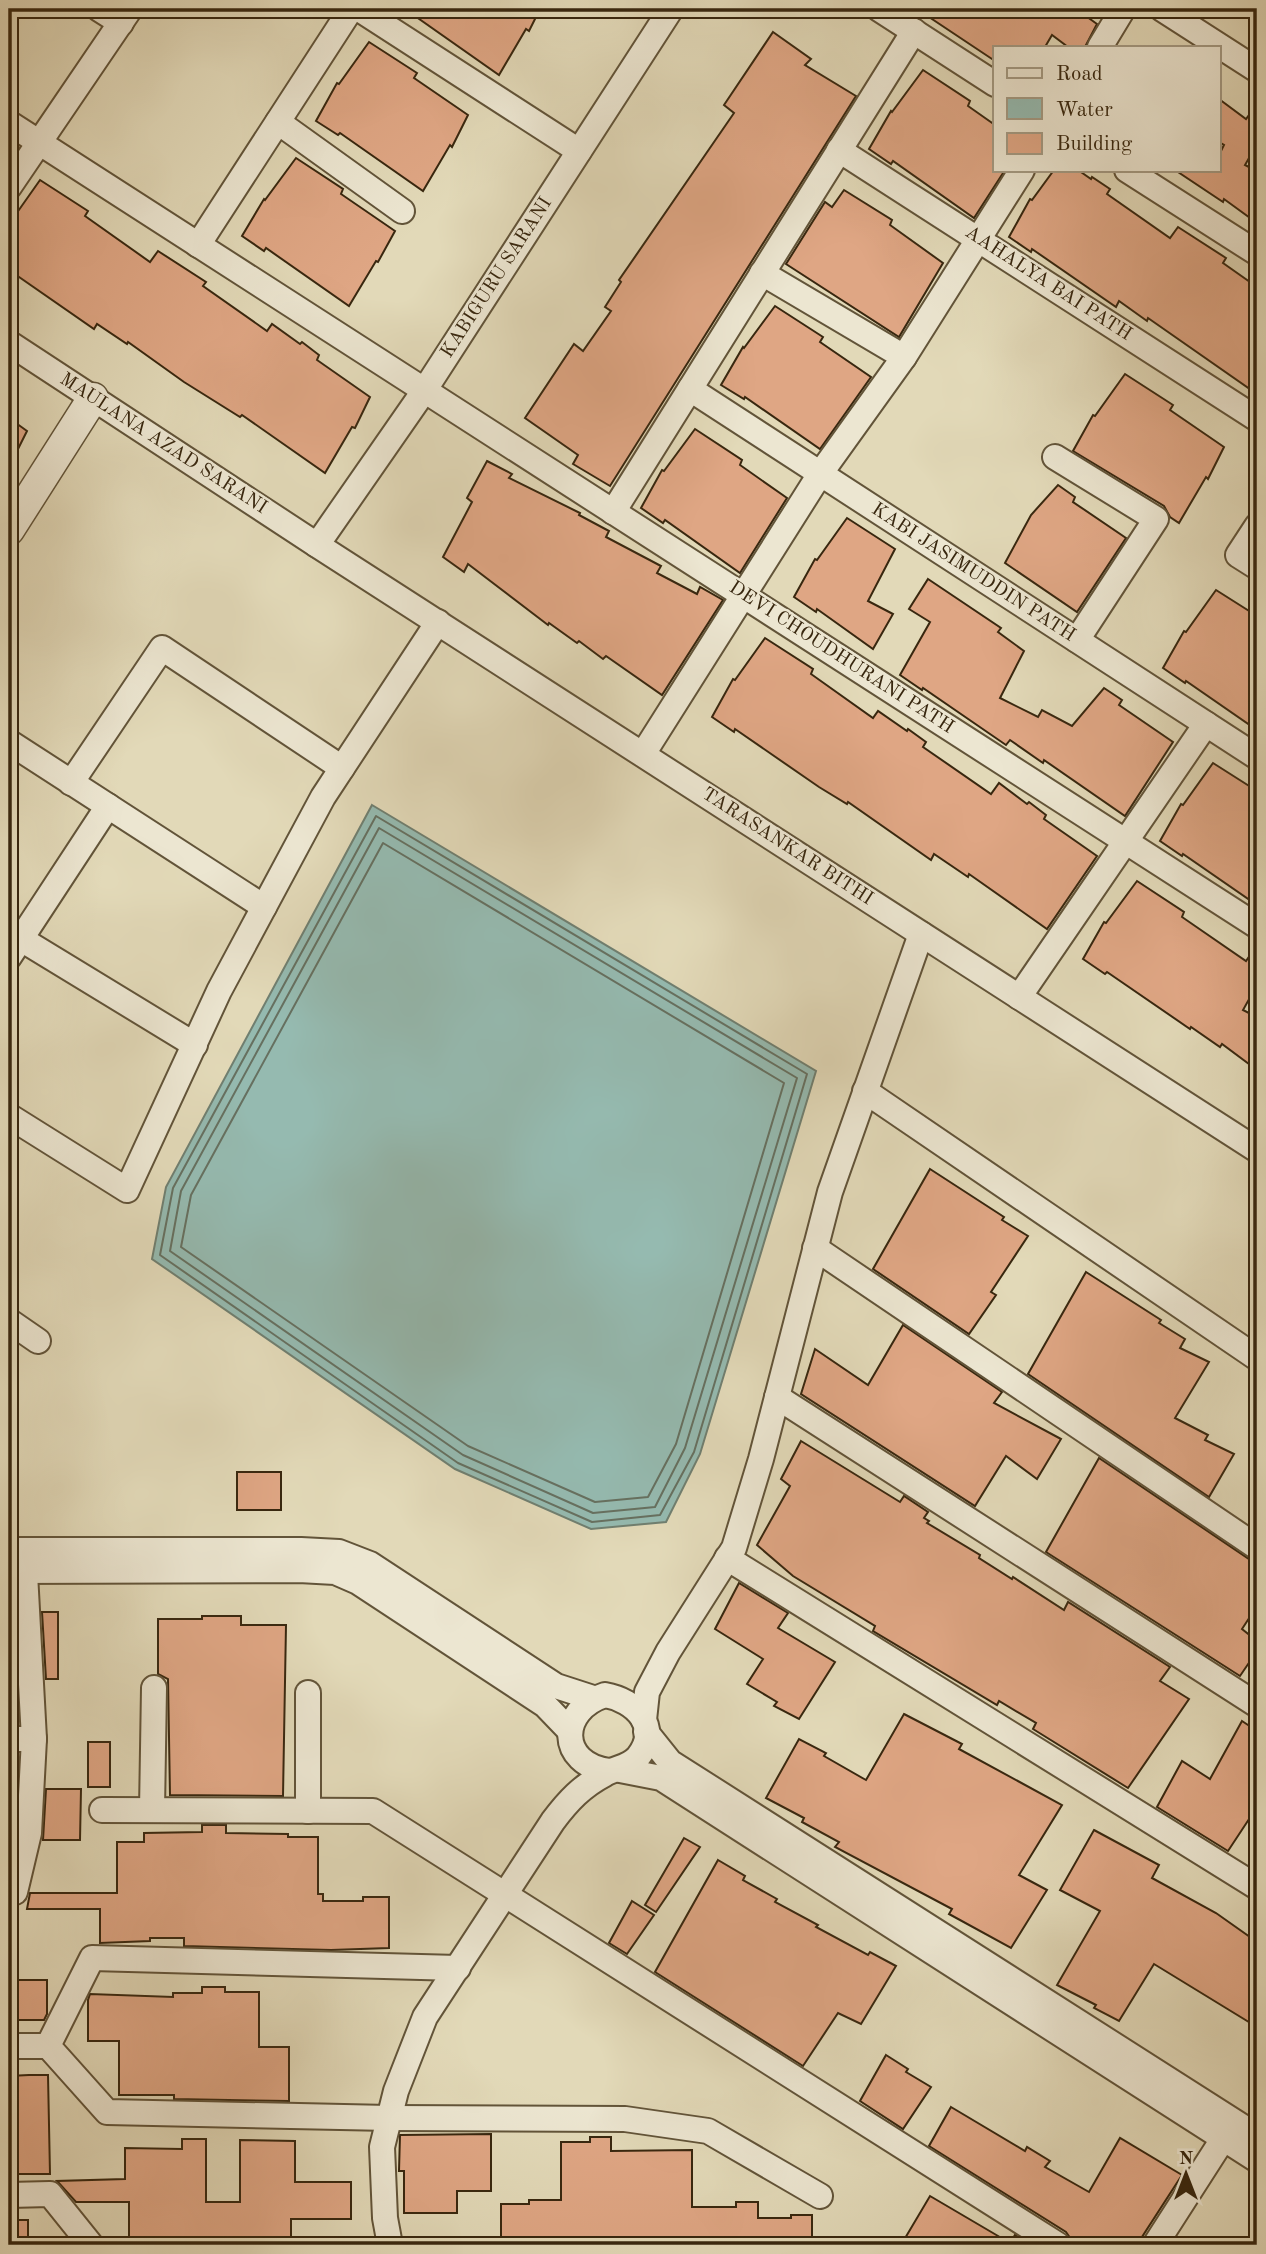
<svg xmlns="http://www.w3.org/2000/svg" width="1266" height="2254" font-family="'Old Standard TT',serif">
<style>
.water{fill:#95bab0;stroke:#707f70;stroke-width:2}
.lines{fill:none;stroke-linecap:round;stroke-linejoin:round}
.shore{stroke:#667060;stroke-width:2}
.building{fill:#dfa684;stroke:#38270f;stroke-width:2}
.minor-casing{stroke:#625439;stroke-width:28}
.tertiary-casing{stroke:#625439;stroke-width:33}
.minor{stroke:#ece6d1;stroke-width:24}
.tertiary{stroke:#ece6d1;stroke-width:30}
.labels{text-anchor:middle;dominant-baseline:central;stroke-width:5;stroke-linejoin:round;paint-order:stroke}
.street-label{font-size:19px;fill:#38270f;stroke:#ece6d1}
</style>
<rect width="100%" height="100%" fill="#e2d9b8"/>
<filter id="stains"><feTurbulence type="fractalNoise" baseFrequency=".00286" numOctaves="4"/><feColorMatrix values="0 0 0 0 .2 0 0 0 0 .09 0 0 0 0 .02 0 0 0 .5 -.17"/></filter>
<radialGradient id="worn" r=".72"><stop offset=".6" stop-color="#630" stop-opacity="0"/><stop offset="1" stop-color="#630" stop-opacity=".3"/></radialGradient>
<path class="water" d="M372 805 816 1071 700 1454 666 1522 591 1529 455 1469 152 1259 166 1187Z"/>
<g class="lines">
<g class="shore">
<path d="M376 816 807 1074 694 1452 660 1515 592 1522 458 1463 160 1255 173 1188Z"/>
<path d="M379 828 797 1078 685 1448 655 1507 593 1513 463 1455 170 1251 181 1191Z"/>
<path d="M383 843 784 1083 676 1444 648 1497 595 1502 468 1446 181 1247 191 1195Z"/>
</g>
</g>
<g class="building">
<path d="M405 9H540L529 31 526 29 499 75Z"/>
<path d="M917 9H1076L1097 24 1085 47H1068L1052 35 1045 47H995V61Z"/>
<path d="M773 32 811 59 805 65 856 96 610 486 573 464 578 455 525 418 574 344 583 351 611 311 605 307 621 282 619 280 734 113 724 105Z"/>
<path d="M369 42 417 73 414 78 468 115 452 147 450 145 423 191 340 133 338 135 316 121 337 83 339 84Z"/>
<path d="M923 70 970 101 968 106 995 125V170H1005L974 218 893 161 891 164 869 149 891 111 892 112Z"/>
<path d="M1219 99 1246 119 1257 104V144L1245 165 1257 171V223L1224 199 1223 202 1175 170H1219V155L1224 145 1219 142Z"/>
<path d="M296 158 343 189 341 194 395 231 378 262 376 261 349 306 266 248 264 251 242 236 264 199 265 200Z"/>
<path d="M1054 170H1078L1091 179 1092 177 1110 189 1107 194 1170 238 1178 227 1226 258 1223 263 1257 287V394L1148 318 1147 321 1119 301 1116 307 1032 249 1031 252 1009 237 1030 199 1032 200Z"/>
<path d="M40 180 88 211 85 216 150 262 158 251 206 282 203 286 267 331 272 324 300 344 302 342 319 355 317 360 370 397 355 428 352 427 325 473 242 415 240 417 184 382 128 342 127 344 97 324 94 329 9 270V224Z"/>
<path d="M844 190 892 220 890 225 943 263 899 337 786 264 825 202 832 207Z"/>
<path d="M775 306 823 337 820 342 871 377 820 449 745 397 744 399 721 385 743 347 744 348Z"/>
<path d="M1125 374 1173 405 1170 410 1224 447 1208 479 1206 477 1179 523 1170 517 1164 506 1073 451 1093 415 1095 416Z"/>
<path d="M9 418 27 431 9 467Z"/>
<path d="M695 429 742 460 740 465 787 498 740 573 665 520 663 523 641 508 662 470 664 471Z"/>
<path d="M487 461 512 474 509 478 580 513 579 515 609 531 606 537 661 566 657 573 697 594 700 587 723 600 662 695 606 656 603 659 579 641 577 643 549 623 548 625 468 564 464 572 443 557 472 502 467 498Z"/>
<path d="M1058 485 1075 497 1073 502 1126 538 1077 612 1005 563 1031 515Z"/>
<path d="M847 518 895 549 868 601 893 614 873 649 817 609 816 612 794 597 815 559 817 560Z"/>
<path d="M928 579 1001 628 998 632 1024 651 1000 698 1038 717 1042 710 1072 726 1104 688 1122 700 1119 705 1173 742 1125 816 1044 760 1043 763 1010 740 1006 745 923 688 922 690 900 675 930 622 909 609Z"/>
<path d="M1216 590 1257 616V730L1186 681 1185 683 1163 668 1184 631 1186 632Z"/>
<path d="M765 638 813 669 811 674 873 718 878 711 907 731 908 729 926 742 923 747 991 794 999 783 1027 804 1029 802 1046 815 1044 819 1097 856 1047 929 969 874 968 877 934 854 931 860 848 802 847 804 819 787 735 729 734 732 712 717 733 679 735 680Z"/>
<path d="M1213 763 1257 791V905L1183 854 1182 856 1160 841 1181 804 1183 805Z"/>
<path d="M1137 881 1184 912 1182 917 1246 961 1257 945V985L1243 1010 1257 1017V1070L1222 1044 1220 1047 1191 1027 1190 1029 1107 972 1105 974 1083 959 1104 922 1106 923Z"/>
<path d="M930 1169 1004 1217 1002 1220 1028 1236 991 1292 996 1295 969 1334 873 1269Z"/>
<path d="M1086 1272 1161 1320 1159 1323 1185 1339 1180 1348 1209 1362 1175 1418 1208 1435 1205 1440 1234 1454 1209 1497 1028 1374Z"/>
<path d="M903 1325 1002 1392 994 1403 1061 1439 1037 1479 1006 1456 975 1506 801 1394 815 1349 868 1385Z"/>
<path d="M801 1441 900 1502 904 1496 928 1512 924 1518 929 1521 927 1523 980 1555 979 1558 1012 1579 1013 1577 1064 1610 1068 1602 1170 1667 1160 1681 1189 1699 1128 1788 1033 1729 1036 1723 999 1701 997 1705 873 1631 875 1626 793 1576 757 1545 790 1486 781 1479Z"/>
<path d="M1099 1458 1249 1559 1257 1562V1606L1242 1629 1257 1641V1651L1240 1676 1046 1552Z"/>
<rect x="237" y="1472" width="44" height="38"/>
<path d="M739 1583 788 1613 778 1628 835 1662 799 1719 774 1706 777 1702 747 1684 763 1659 715 1629Z"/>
<path d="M42 1612H58V1679H46Z"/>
<path d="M202 1616H241V1625H286L283 1796 170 1795 168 1679 158 1674V1619H202Z"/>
<path d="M904 1714 962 1744 959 1749 1062 1805 1019 1875 1047 1890 1011 1948 949 1914 952 1909 835 1847 839 1842 802 1822 804 1818 766 1798 799 1739 826 1753 824 1756 866 1780Z"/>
<path d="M1242 1721 1257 1731V1807L1228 1851 1157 1807 1182 1761 1210 1779Z"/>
<rect x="88" y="1742" width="22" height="45"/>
<path d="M46 1789H81L80 1840H43Z"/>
<path d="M202 1825H226V1833L288 1834V1837H318V1894H323V1901H363V1897H389V1948L331 1950 184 1946V1938H150V1941L100 1943V1909H27L30 1893H117V1842H144V1833L202 1832Z"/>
<path d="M1094 1830 1159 1865 1152 1878 1216 1913 1257 1942V2027L1154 1964 1119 2021 1094 2008 1096 2005 1057 1985 1100 1911 1060 1890Z"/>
<path d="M684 1838 700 1847 656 1912 645 1905Z"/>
<path d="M718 1860 745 1876 743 1880 777 1899 775 1902 818 1925 816 1927 868 1955 870 1952 896 1966 861 2024 838 2013 803 2066 655 1972Z"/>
<path d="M632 1901 654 1915 627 1954 609 1943Z"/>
<path d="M9 1980H47V2014L44 2020H9Z"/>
<path d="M202 1987H225V1992H259V2047H289V2101L174 2099V2095H119V2041H88V2000L90 1994 173 1997V1993H202Z"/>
<path d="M886 2055 908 2069 906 2072 931 2087 903 2129 860 2101Z"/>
<path d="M29 2075H48L50 2174H9V2076Z"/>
<path d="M951 2107 1025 2151 1027 2147 1050 2161 1045 2167 1089 2192 1120 2138 1182 2175 1142 2237 1140 2245H1075L1066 2232 929 2146Z"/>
<path d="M491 2134V2191H457V2213H404V2171H399L400 2135Z"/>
<path d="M590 2137H611V2151L692 2150V2207H736V2202H758V2218H791V2215H812V2245H501V2204H529V2200H561V2142H590Z"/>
<path d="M182 2139H206V2202H240V2140L295 2141V2182H351V2219H291V2245H129V2202H76L57 2181 125 2179V2148L182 2149Z"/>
<path d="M930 2196 1010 2243 1015 2235 1031 2245H901Z"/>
<rect x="9" y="2220" width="19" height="25"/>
</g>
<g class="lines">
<defs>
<g id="minor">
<path d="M99 9 121 23"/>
<path d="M359 9 579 151"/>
<path d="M879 9 995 84"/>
<path d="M1162 9 1257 70"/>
<path d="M1100 47 1123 9"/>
<path d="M278 122 402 211"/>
<path d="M9 123 1257 926"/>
<path d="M839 150 1257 419"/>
<path d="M1127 170 1257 253"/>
<path d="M9 187 130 9"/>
<path d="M198 245 351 9"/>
<path d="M762 273 904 357"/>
<path d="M9 343 317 545 1257 1150"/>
<path d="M690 389 1257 757"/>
<path d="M1055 457 1156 519 1077 640"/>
<path d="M613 512 914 31"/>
<path d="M1257 526 1238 555 1257 567"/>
<path d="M317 545 424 391 671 9"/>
<path d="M9 742 264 907"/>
<path d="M643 754 820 474 904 357 1022 170"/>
<path d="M71 783 162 648 342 768"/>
<path d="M21 939 195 1045"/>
<path d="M9 957 108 806"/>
<path d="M1019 997 1206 724"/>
<path d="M865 1091 1257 1358"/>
<path d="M9 1116 127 1190 219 991 323 797 438 622"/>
<path d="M815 1248 1257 1547"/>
<path d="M9 1321 38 1341"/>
<path d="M777 1397 1257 1705"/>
<path d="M9 1550H301L339 1552 370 1564 556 1686 593 1698"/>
<path d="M727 1558 1257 1887"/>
<path d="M9 1571 299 1570 335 1572 358 1582 545 1705 570 1731"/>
<path d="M308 1693V1811"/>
<path d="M644 1720 647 1692 668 1652 734 1548 761 1459 830 1192 921 934"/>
<path d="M646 1732 670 1762 1257 2136"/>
<path d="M9 1739H34"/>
<path d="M620 1770 661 1778 1257 2160"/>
<path d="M102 1810 373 1811 1058 2245"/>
<path d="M152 1810 154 1688"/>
<path d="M9 1892H15L29 1833 34 1739 24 1555"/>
<path d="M458 1968 92 1958 48 2046 107 2112 389 2118 625 2119 708 2131 820 2196"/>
<path d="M9 2046H48"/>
<path d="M9 2195 50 2194 91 2245"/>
<path d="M390 2245 385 2218 382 2147 396 2091 425 2017 553 1821C568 1801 582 1786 605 1774 617 1767 628 1768 638 1757 662 1727 635 1700 605 1695 558 1710 558 1764 609 1771"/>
<path d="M1155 2245 1232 2125"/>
</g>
<path id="tertiary" d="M9 530 93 398"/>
</defs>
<use href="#minor" class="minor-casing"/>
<use href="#tertiary" class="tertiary-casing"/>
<use href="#minor" class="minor"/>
<use href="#tertiary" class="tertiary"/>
</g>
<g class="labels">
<g class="street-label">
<text transform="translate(497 278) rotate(-57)">KABIGURU SARANI</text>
<text transform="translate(1048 284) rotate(33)">AAHALYA BAI PATH</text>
<text transform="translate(163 444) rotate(33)">MAULANA AZAD SARANI</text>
<text transform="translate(973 573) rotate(33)">KABI JASIMUDDIN PATH</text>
<text transform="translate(841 658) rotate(33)">DEVI CHOUDHURANI PATH</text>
<text transform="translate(787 847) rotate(33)">TARASANKAR BITHI</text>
</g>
</g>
<rect width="1266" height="2254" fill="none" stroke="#e2d9b8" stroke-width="35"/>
<rect x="10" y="10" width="1245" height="2233" fill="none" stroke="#38270f" stroke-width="3.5"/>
<rect x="18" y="18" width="1231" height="2219" fill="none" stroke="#38270f" stroke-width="2"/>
<rect x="993" y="46" width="228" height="126" fill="#ece6d1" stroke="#a49a83" stroke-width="2"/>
<rect x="1007" y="68" width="35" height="10" fill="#ece6d1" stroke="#a49a83" stroke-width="2"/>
<text x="1056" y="80" font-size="21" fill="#38270f">Road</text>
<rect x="1007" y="98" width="35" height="21" fill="#95bab0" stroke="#a49a83" stroke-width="2"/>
<text x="1056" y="116" font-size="21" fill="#38270f">Water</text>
<rect x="1007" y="133" width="35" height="21" fill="#dfa684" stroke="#a49a83" stroke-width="2"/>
<text x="1056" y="150" font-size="21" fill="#38270f">Building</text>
<g transform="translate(1186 2174)" stroke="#ece6d1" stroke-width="5" paint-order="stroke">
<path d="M0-5L12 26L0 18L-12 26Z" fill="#38270f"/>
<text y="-10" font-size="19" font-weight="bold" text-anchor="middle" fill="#38270f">N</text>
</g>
<rect width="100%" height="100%" filter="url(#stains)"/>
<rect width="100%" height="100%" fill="url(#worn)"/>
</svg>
